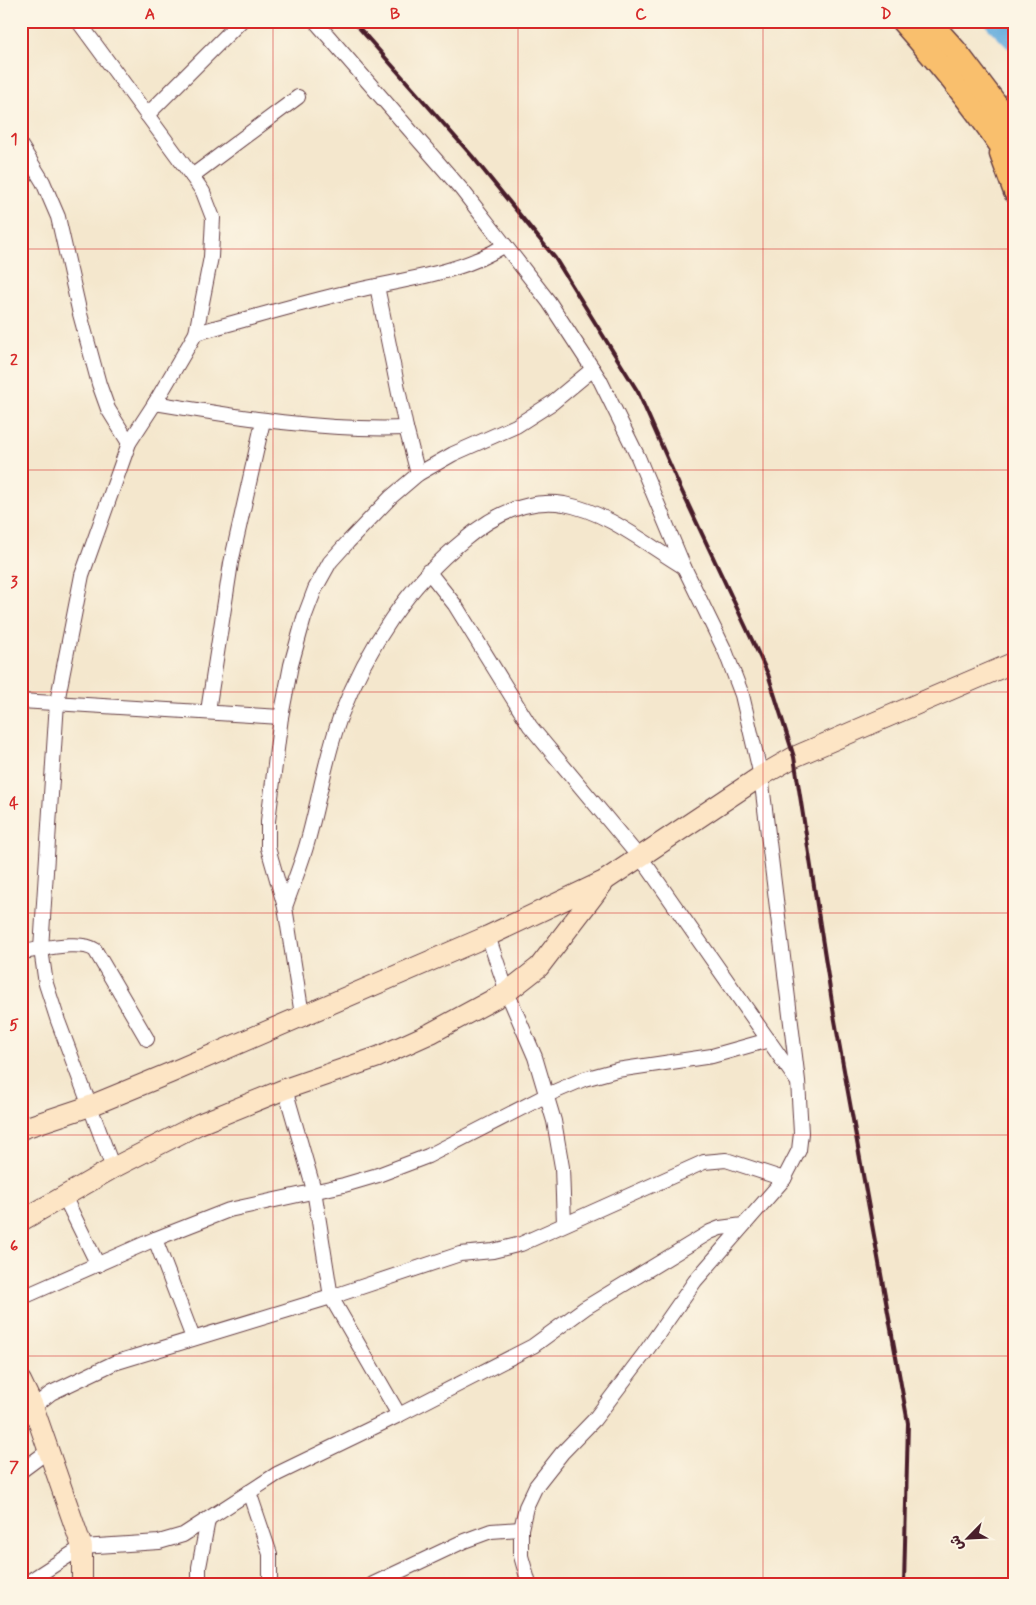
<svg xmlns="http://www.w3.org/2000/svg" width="1036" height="1605" font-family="Mynerve,'Playpen Sans Arabic',sans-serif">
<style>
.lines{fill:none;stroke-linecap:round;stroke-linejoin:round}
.river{stroke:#67aedd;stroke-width:25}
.street-casing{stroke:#643d43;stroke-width:16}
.secondary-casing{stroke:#643d43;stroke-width:22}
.primary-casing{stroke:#643d43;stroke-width:25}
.street{stroke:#fff;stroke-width:14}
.secondary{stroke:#fde5c5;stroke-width:20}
.primary{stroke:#f9bf6d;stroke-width:22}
.rail{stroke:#4a1f2b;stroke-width:4}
.grid{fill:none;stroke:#d62828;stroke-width:1;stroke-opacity:0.55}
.neatline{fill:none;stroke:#d62828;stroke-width:2}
.grid-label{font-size:16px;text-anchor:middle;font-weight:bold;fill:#d62828}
</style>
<rect width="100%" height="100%" fill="#fcf5e5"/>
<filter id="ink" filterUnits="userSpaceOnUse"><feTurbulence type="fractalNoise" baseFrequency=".02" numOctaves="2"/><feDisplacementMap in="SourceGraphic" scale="10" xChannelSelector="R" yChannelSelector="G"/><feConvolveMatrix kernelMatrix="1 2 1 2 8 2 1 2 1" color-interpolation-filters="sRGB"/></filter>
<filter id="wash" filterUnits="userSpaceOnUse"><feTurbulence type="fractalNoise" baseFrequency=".0096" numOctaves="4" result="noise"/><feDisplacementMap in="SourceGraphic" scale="20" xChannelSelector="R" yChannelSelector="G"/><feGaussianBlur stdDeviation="1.12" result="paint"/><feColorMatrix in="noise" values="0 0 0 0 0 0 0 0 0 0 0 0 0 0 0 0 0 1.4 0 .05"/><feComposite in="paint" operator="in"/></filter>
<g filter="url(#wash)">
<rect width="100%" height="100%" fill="#f4e7cd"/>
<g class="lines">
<path class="river" d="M998 21 1015 38"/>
</g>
</g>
<g filter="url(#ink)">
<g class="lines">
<defs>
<g id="street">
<path d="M78 21 192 176 203 192 213 218 211 257 196 333 155 403 129 443 82 575 57 702 41 949 46 984 58 1021 113 1168"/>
<path d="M315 21 462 190 549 302 600 380 638 457 684 567 726 653 742 695 761 776 798 1081 801 1133 799 1150 784 1179 695 1281 644 1354 594 1420 562 1453 536 1486 526 1507 521 1529V1556L529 1584"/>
<path d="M147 115 241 21"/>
<path d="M21 146 43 182 58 217 80 314 99 384 108 409 129 443"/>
<path d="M192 176 298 97"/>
<path d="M377 286 406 428 418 474"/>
<path d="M196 333C248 319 300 303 353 291 404 279 461 274 505 245"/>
<path d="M155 403C239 417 321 431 406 428"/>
<path d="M428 571 455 605 530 726 649 869 797 1081"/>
<path d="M21 701 281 717"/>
<path d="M208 711 231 563 263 421"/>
<path d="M285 907C292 887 300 867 306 847 319 803 325 757 341 715 367 648 408 585 464 540 492 516 526 498 564 504 608 512 647 545 684 567"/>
<path d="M488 936 507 992 535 1057 554 1121 562 1167 564 1224"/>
<path d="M21 952C40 950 80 939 95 950L147 1039"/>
<path d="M302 1015 285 907 268 848V821L281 717 291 665 304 618 315 589 330 562 348 542 391 497 418 474 453 454 516 426 552 403 593 369"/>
<path d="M285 1089 314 1190 331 1297 399 1415"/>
<path d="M64 1196 98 1265"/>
<path d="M155 1239 193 1338"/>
<path d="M21 1298 155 1239 229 1210 344 1185 378 1175 428 1156 547 1095 584 1079 617 1070 712 1056 769 1040"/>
<path d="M21 1417 51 1393 114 1363 331 1297 460 1254 493 1251 521 1244 704 1162 726 1160 784 1179"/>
<path d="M21 1471 48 1451"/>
<path d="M249 1492 270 1554V1584"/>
<path d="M25 1584 82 1547 159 1542 183 1535 277 1474 399 1415 533 1346 585 1308 710 1232 720 1228 743 1225"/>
<path d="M199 1584V1567L208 1520"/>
<path d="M373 1584 464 1541 491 1531 521 1529"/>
</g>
<g id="secondary">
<path d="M21 1129 90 1106 170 1073 488 936 604 881 761 776 794 757 1015 662"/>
<path d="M21 1221 113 1168 199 1124 285 1089 378 1057 431 1033 507 992 539 967 604 882"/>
<path d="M21 1381 33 1406 82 1547V1584"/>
</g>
<g id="primary">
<path d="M902 21C943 67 981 114 1015 167"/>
<path d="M929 21 955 50 1015 129"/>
<path d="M1001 154 1015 192"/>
</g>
</defs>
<use href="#street" class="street-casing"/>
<use href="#secondary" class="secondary-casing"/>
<use href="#primary" class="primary-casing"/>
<use href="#street" class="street"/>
<use href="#secondary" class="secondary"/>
<use href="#primary" class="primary"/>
<path class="rail" d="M353 21 472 156 555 258 638 392 679 485 768 674 794 757 834 1015 908 1423 904 1584"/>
</g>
</g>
<path class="grid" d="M273 21V1584M518 21V1584M763 21V1584M21 249H1015M21 470H1015M21 692H1015M21 913H1015M21 1135H1015M21 1356H1015"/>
<rect width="1036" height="1605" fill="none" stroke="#fcf5e5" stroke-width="55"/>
<g transform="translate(968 1538) rotate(246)" stroke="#fcf5e5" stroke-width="4" paint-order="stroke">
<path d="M0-4L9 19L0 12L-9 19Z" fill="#4a1f2b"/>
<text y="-8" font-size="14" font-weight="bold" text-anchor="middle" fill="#4a1f2b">ش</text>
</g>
<rect x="28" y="28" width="980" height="1550" class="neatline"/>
<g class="grid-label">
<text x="150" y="19">A</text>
<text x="395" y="19">B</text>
<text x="641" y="19">C</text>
<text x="886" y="19">D</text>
<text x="14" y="144">1</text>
<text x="14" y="365">2</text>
<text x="14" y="587">3</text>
<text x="14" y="808">4</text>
<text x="14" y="1030">5</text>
<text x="14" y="1251">6</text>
<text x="14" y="1472">7</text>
</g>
</svg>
